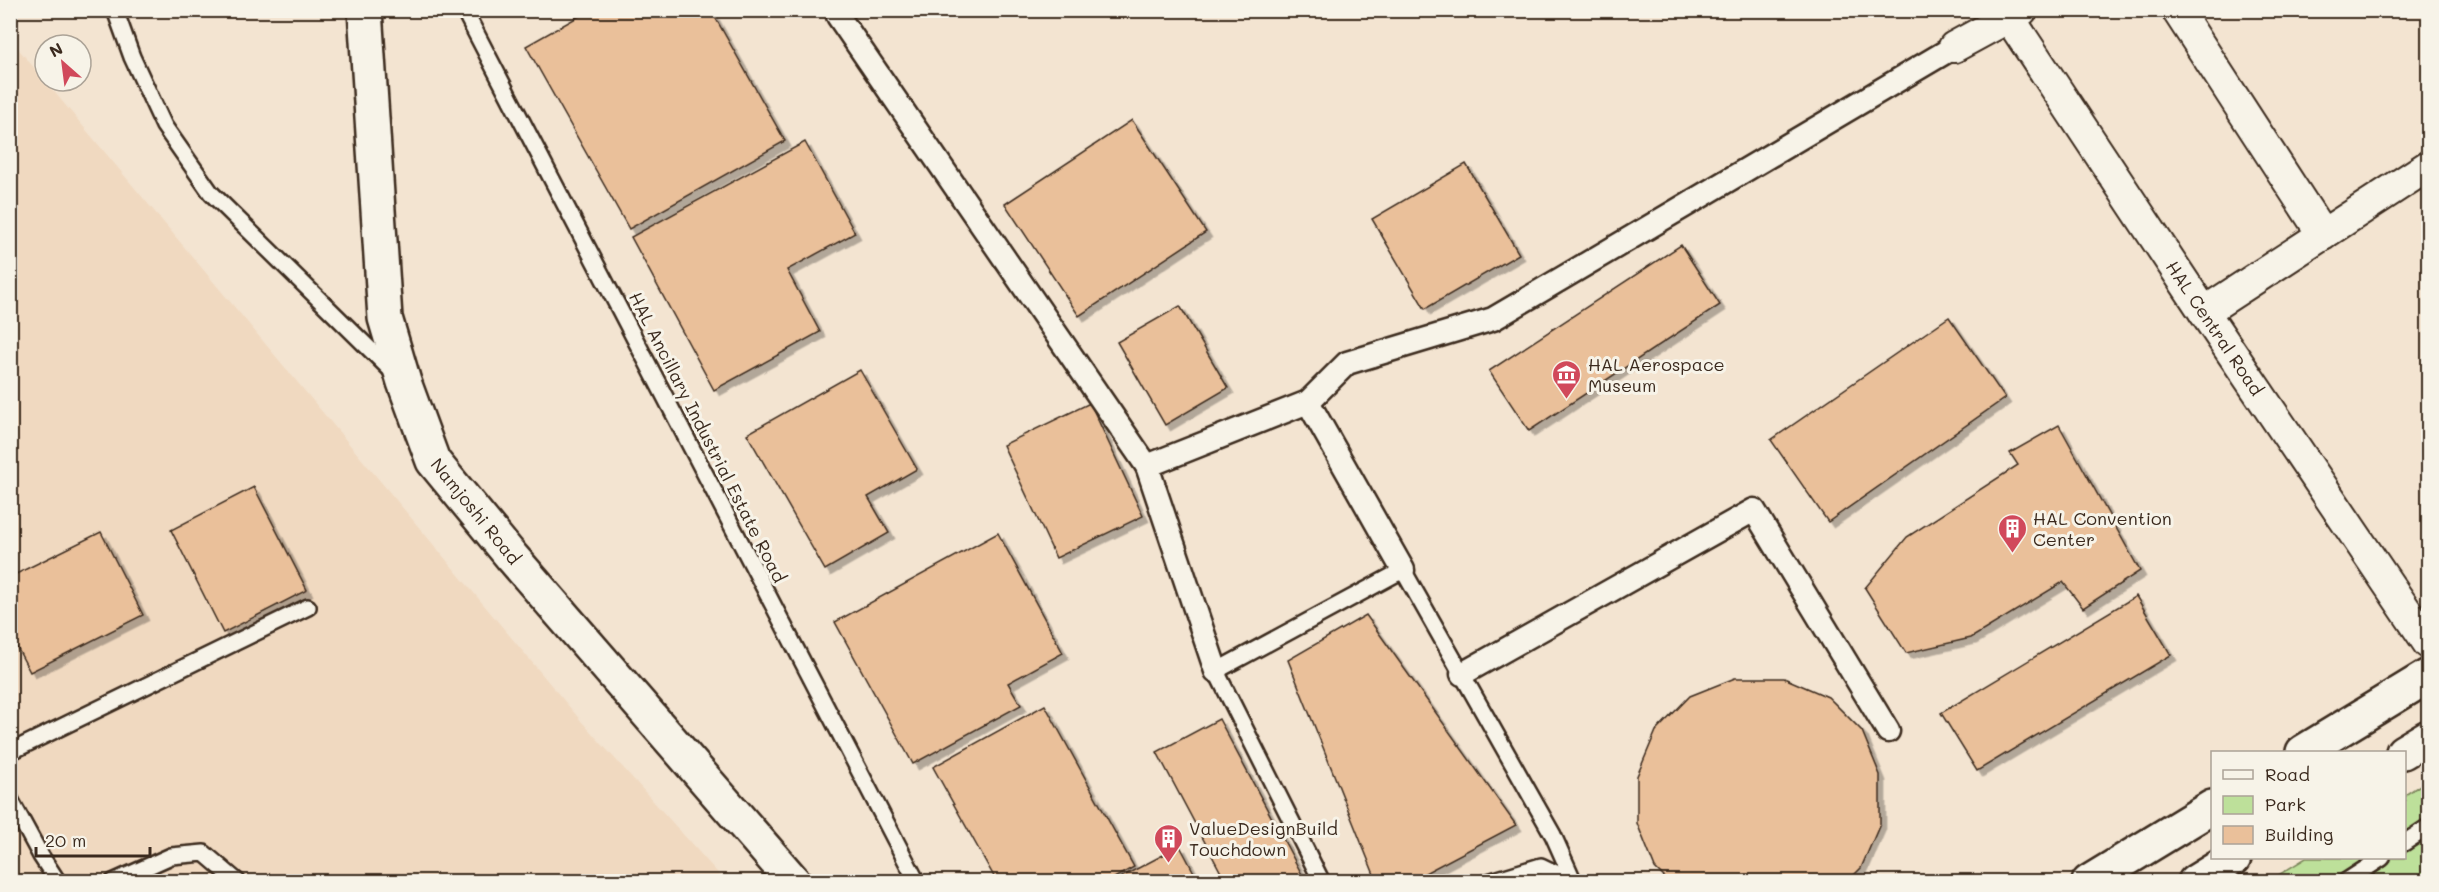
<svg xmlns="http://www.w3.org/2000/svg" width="2439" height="892" font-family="Mali,sans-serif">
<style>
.built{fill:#f0d9c0}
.green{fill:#bde09a;stroke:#7c855c;stroke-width:1.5}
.building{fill:#eac09a;stroke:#3b2a1e;stroke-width:1.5;filter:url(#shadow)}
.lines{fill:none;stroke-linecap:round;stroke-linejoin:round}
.service-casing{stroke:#3b2a1e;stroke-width:20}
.pedestrian-casing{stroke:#3b2a1e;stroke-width:27}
.minor-casing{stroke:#3b2a1e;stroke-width:34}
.secondary-casing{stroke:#3b2a1e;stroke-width:38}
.primary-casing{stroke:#3b2a1e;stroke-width:38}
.service{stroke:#f7f3e8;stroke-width:15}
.pedestrian{stroke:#f7f3e8;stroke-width:22}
.minor{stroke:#f7f3e8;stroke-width:30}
.secondary{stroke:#f7f3e8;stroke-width:33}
.primary{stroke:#f7f3e8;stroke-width:33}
.labels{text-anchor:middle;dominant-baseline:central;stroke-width:6;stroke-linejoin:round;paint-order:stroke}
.street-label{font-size:18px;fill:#3b2a1e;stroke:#f7f3e8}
.poi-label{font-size:18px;fill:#3b2a1e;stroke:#f7f3e8;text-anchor:start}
</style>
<defs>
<filter id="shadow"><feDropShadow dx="5.5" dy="5.5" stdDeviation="0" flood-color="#0004"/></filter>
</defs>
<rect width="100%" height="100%" fill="#f3e4d1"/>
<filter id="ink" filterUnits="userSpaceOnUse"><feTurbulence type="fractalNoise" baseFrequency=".0167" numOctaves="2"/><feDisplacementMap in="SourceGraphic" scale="12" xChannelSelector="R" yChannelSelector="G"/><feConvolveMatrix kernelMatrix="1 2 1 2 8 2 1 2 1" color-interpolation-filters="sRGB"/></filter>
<g filter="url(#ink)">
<path class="built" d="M10 39 582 722 725 881H11Z"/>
<path class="green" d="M2428 780V881L2267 882 2306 858H2404L2405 795Z"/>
<g class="building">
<path d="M590 10H711L785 141 629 229 526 46Z"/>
<path d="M1132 120 1206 232 1079 316 1005 204Z"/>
<path d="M805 142 855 233 787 270 820 332 714 390 631 237Z"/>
<path d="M1466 164 1519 254 1425 309 1372 219Z"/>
<path d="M1681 245 1720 305 1529 431 1489 371Z"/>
<path d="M1180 306 1228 388 1165 425 1117 342Z"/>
<path d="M1949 317 2005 398 1828 522 1771 440Z"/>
<path d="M860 370 917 469 868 497 889 533 825 570 747 434Z"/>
<path d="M1090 403 1143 516 1056 558 1003 445Z"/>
<path d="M2059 425 2140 571 2083 608 2063 582 1971 638 1906 653 1865 588 1907 537 2018 465 2010 453Z"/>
<path d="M254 487 307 590 223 633 171 530Z"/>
<path d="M101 532 143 615 30 672 10 634V577Z"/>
<path d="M998 533 1063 653 1008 683 1021 705 913 764 835 622Z"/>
<path d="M2136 596 2171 655 1977 771 1941 713Z"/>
<path d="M1366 615 1516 825 1408 882H1377L1288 660Z"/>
<path d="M1735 678H1784L1828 697 1862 731 1880 775V824L1861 868 1847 882H1669L1655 868 1637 823V776L1656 731 1690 696Z"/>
<path d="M1045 705 1134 867 1107 882H997L933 767Z"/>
<path d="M1219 719 1306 882H1226L1157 752Z"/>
<path d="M1180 846 1199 882H1112Z"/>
</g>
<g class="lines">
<defs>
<g id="service">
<path d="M115 10 132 57 164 126 211 193 393 372"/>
<path d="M464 10 917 882"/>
<path d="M10 752 308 607"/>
<path d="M10 799 41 856 58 882"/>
<path d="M2404 843 2428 827"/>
<path d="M113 882 171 856 204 853 238 882"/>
<path d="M1322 882 1216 671 1403 570 1553 835 1573 880"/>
<path d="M1488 882 1541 866 1574 882"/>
<path d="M2345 882 2382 858"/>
</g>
<g id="pedestrian">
<path d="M838 16 1147 466"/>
<path d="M1308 402 1403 570"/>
<path d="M1216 671 1147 466 1308 402 1347 363 1493 319 1954 47"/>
<path d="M1462 674 1754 510 1888 731"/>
</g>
<g id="minor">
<path d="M2004 10 2204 312 2428 643"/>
<path d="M2177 10 2323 235"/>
<path d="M1954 47 2022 10"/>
<path d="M2204 312 2428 166"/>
</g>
<path id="secondary" d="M365 10 385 318 404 382 433 461 511 556 794 882"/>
<g id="primary">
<path d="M2303 752 2428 676"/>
<path d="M2403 752 2428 737"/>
<path d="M2089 882 2212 807"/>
<path d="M2195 882 2234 858"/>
</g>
</defs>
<use href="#service" class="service-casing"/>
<use href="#pedestrian" class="pedestrian-casing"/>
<use href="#minor" class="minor-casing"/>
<use href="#secondary" class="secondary-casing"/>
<use href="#primary" class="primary-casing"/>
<use href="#service" class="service"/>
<use href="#pedestrian" class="pedestrian"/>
<use href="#minor" class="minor"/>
<use href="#secondary" class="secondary"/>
<use href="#primary" class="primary"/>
</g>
</g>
<defs>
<symbol id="museum-pin" viewBox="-11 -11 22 30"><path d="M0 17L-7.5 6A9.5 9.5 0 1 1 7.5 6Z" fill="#d1495b" stroke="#f7f3e8"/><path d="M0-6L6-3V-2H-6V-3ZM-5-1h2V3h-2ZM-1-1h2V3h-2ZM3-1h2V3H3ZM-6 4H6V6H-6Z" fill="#fff"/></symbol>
<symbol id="building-pin" viewBox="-11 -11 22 30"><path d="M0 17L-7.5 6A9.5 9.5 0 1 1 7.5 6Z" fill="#d1495b" stroke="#f7f3e8"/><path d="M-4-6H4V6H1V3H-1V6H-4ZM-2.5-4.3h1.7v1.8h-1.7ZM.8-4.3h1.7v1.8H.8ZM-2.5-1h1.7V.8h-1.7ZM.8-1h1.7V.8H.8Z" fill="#fff"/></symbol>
</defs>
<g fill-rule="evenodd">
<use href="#museum-pin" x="1550" y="358" width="33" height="45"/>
<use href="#building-pin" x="1996" y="512" width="33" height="45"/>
<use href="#building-pin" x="1152" y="822" width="33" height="45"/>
</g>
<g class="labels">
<g class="street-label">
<text transform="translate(2215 328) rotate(56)">HAL Central Road</text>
<text transform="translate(708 437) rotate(63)">HAL Ancillary Industrial Estate Road</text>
<text transform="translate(476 511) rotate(51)">Namjoshi Road</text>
</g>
<g class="poi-label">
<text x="1588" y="364">HAL Aerospace<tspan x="1588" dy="21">Museum</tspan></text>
<text x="2033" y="518">HAL Convention<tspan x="2033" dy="21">Center</tspan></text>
<text x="1189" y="828">ValueDesignBuild<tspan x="1189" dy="21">Touchdown</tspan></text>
</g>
</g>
<rect width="2439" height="892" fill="none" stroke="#f7f3e8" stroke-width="36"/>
<rect x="18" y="18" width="2403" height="856" fill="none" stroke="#3b2a1e" stroke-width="2" filter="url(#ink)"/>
<rect x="2211" y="751" width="195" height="108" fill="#f7f3e8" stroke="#aca397" stroke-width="1.5"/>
<rect x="2223" y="770" width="30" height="9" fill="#f7f3e8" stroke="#aca397" stroke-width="1.5"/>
<text x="2265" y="781" font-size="18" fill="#3b2a1e">Road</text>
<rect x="2223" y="796" width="30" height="18" fill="#bde09a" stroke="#aca397" stroke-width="1.5"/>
<text x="2265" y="811" font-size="18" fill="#3b2a1e">Park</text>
<rect x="2223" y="826" width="30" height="18" fill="#eac09a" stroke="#aca397" stroke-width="1.5"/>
<text x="2265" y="841" font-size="18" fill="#3b2a1e">Building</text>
<g transform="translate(63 63) rotate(332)"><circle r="28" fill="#f7f3e8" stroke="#aca397" stroke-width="1.5"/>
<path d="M0-4.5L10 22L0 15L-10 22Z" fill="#d1495b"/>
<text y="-9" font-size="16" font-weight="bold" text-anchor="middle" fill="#3b2a1e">N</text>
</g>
<path d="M36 847v9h114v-9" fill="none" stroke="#3b2a1e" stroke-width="3"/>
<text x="45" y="847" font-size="18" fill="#3b2a1e" stroke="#f7f3e8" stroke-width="4.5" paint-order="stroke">20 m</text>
</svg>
